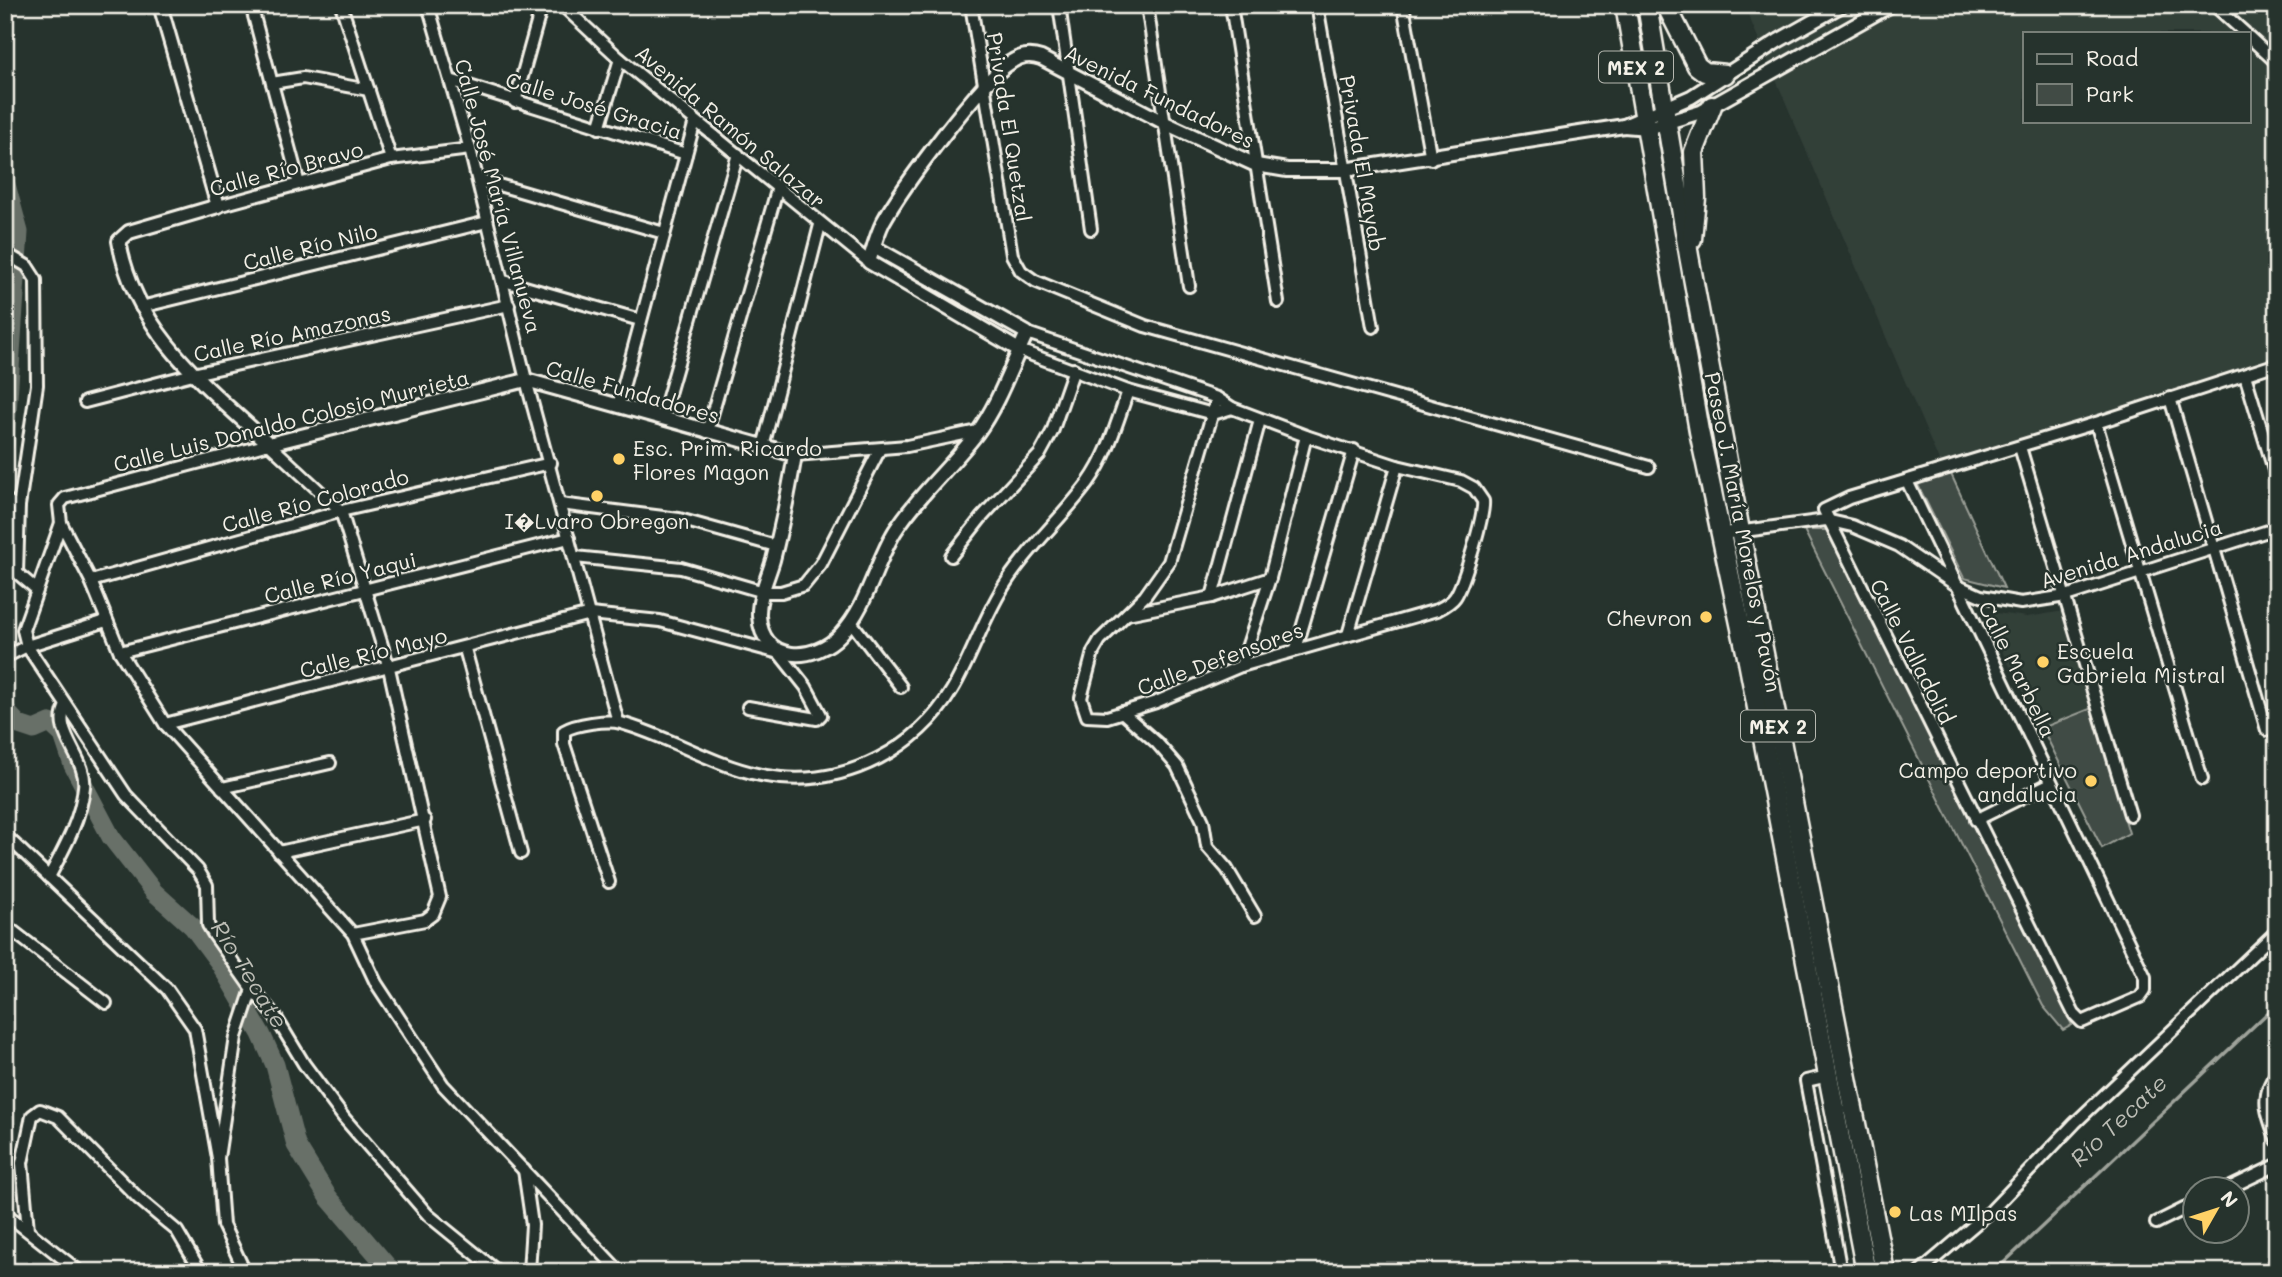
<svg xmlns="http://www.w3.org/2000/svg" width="2282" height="1277" font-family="Mali,sans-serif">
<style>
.built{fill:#333f39;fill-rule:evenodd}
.green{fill:#414b45;stroke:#9a9e96;stroke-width:2}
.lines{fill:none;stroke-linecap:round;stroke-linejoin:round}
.stream{stroke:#9fa39b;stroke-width:3.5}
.river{stroke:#676f68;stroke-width:19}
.minor-casing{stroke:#f4f1e8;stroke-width:16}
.tertiary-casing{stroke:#f4f1e8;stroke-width:18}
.trunk-casing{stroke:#f4f1e8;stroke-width:23}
.minor{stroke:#26332d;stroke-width:10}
.tertiary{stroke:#26332d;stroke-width:12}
.trunk{stroke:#26332d;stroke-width:18}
.poi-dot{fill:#ffd166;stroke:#26332d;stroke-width:2.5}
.labels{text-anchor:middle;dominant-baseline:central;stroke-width:5;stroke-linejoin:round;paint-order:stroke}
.shield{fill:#26332d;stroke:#b6b8b0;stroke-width:2}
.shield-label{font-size:19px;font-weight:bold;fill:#f4f1e8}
.street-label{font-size:21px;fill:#f4f1e8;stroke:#26332d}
.poi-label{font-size:21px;fill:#f4f1e8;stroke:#26332d;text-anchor:start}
.water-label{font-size:23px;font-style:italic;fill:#bcbdb5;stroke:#26332d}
</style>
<rect width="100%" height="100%" fill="#26332d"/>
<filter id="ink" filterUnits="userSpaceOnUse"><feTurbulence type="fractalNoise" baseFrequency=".0143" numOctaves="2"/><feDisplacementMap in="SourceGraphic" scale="14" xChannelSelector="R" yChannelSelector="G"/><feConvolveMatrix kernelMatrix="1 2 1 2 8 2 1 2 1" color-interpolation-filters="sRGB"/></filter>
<g filter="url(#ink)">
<g class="built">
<path d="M1744 5H2277V357L1942 468ZM2025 33H2249V121H2025Z"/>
<path d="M1981 611 2027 617 2064 611 2092 708 2042 728Z"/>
</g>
<g class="green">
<path d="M1951 474 2004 588 1964 578 1917 483Z"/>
<path d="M1804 530H1827L2072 1025 2063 1030 2043 1006Z"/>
<path d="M2092 708 2129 833 2102 848 2042 728Z"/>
</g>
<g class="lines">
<path class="stream" d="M1994 1272 2277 1004"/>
<g class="river">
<path d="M5 181 19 232 5 444"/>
<path d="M5 710 19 725 34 730 50 723 63 735 73 765 111 837 154 892 193 927 219 962 261 1034 275 1065 296 1145 328 1197 387 1266 395 1272"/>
</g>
<defs>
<g id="minor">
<path d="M251 5 299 184"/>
<path d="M341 5 391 159"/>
<path d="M428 5 470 149 526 380 618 722"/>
<path d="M562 5 620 59 869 262"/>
<path d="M971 5 1012 255 1021 271 1035 281 1145 326 1649 467"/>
<path d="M1059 5 1091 229"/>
<path d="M1147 5 1189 286"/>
<path d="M1231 5 1278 302"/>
<path d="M1317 5 1373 327"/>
<path d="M1403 5 1431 159"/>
<path d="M2214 5 2245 33"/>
<path d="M2249 37 2277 63"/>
<path d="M450 80 686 154"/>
<path d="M272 83 303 78 369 90"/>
<path d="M515 102 542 5"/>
<path d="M599 128 620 59"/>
<path d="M478 179 664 233"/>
<path d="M218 206 391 159 470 149"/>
<path d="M5 253 27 266 36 280 37 385 19 506"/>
<path d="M504 281 640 320"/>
<path d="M141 307 487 222"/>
<path d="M1027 333 1217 398 1232 408 1306 436 1397 466 1461 481 1474 488 1483 501C1485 514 1463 586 1455 597 1451 603 1443 607 1437 610L1241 666 1156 702 1107 717 1087 716 1081 698 1093 652 1100 640 1145 596 1169 562 1217 398"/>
<path d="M1019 350 1128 391 1213 414 1232 408"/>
<path d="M2245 375 2277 480"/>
<path d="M2170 398 2267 730"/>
<path d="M85 402 193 374 509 305"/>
<path d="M618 406 695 121"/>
<path d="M662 418 738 154"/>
<path d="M2096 423 2202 779"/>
<path d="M707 432 778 187"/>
<path d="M763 447 820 225"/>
<path d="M2020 447 2130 815"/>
<path d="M795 455 907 446 978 431"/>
<path d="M1907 481 2145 977V990L2140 997 2082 1022 2074 1014 1824 510 1849 498 2096 423 2277 364"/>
<path d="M5 500 19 506 17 573 36 589"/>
<path d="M560 504 679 519 776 546"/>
<path d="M61 523 23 630 27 646 126 795 198 870 207 885 208 925 214 935 252 989 275 1016 304 1064 344 1118 428 1215 498 1272"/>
<path d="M1722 534 1826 520 1852 526 1899 546 1956 585 1981 596 2021 603 2066 596 2277 528"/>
<path d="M951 556 981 518 1040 454 1052 432 1074 369"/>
<path d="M575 557 681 568 764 592H781L804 585 821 564 880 449"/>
<path d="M91 581 341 511 551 463"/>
<path d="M1212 597 1260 420"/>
<path d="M1127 614 1212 597 1270 578"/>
<path d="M851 622 901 687"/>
<path d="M1348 635 1397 466"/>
<path d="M465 649 521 853"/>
<path d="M1296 649 1354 450"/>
<path d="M120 652 569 538"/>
<path d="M5 657 27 646 106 621"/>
<path d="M1241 666 1270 578 1306 436"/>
<path d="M1122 712 1157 743 1177 766 1203 821 1207 846 1227 869 1255 916"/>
<path d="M165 724 590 614 660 621 779 653 806 687 821 715 817 719 748 707"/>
<path d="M222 788 330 763"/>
<path d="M1976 820 2051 783"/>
<path d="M5 835 167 989 195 1029 218 1158"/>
<path d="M279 852 425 820"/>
<path d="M49 877C64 849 81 819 84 787 88 759 51 732 66 706"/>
<path d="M609 882 564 744V731C575 724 608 719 621 723 676 738 723 773 781 778 848 784 917 749 952 690 973 655 984 615 1007 581 1030 546 1063 517 1088 483 1108 455 1117 422 1128 391"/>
<path d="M5 925 106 1003"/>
<path d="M353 934 425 920 433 914 440 897 389 668 341 511 269 444 65 498 59 505 61 523 91 581 120 652 165 724 353 934 376 983 443 1085 620 1272"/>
<path d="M2277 1073C2259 1096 2267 1115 2277 1140"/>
<path d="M1828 1076 1806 1081 1841 1272"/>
<path d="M524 1170 532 1225 529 1272"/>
<path d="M2225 1190 2277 1165"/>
<path d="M5 1213 80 1272"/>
<path d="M2156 1223 2194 1204"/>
<path d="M28 1230 22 1163 32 1116 40 1110 58 1117 139 1199 177 1231 201 1272"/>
<path d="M245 1272 223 1225 218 1158 236 1037 252 989"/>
<path d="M1919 1272 1991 1211 2075 1123 2277 931"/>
</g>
<g id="tertiary">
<path d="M160 5 218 206 129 232 119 241C134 331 206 386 269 444L526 380 795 455C789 490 782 525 773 560 768 577 758 598 759 616 762 664 815 663 841 634 868 605 875 564 895 531 919 494 951 467 977 433 999 403 1011 366 1027 333L874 247"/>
<path d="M1624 126 1648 128 1701 112 1891 5"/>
<path d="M1019 350 869 262C873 249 877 234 883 222 901 189 981 80 1011 62 1021 55 1030 54 1041 58L1165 123 1256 165 1287 170H1344L1624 126 1691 97 1778 41 1842 5"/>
</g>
<g id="trunk">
<path d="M1625 5 1699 431 1748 661 1866 1272"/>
<path d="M1647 5 1689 256 1740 531 1885 1272"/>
<path d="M1666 5 1697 66 1705 72 1725 74"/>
<path d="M1692 239 1696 198 1694 152 1712 106"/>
</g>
</defs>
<use href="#minor" class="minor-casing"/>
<use href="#tertiary" class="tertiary-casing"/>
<use href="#trunk" class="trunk-casing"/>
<use href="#minor" class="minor"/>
<use href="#tertiary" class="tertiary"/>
<use href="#trunk" class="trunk"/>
</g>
</g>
<g class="poi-dot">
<circle cx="619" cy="459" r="7"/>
<circle cx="597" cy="496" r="7"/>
<circle cx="1706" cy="617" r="7"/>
<circle cx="2043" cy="662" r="7"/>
<circle cx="2091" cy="781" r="7"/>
<circle cx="1895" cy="1212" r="7"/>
</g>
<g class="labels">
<g class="shield">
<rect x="1599" y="51.5" width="74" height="31" rx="5"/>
<rect x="1741" y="710.5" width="74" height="31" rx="5"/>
</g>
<g class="shield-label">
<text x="1636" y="67">MEX 2</text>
<text x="1778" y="726">MEX 2</text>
</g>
<g class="street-label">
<text transform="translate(1160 96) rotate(26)">Avenida Fundadores</text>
<text transform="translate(594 105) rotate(17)">Calle José Gracia</text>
<text transform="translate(731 126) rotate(40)">Avenida Ramón Salazar</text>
<text transform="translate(1010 127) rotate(81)">Privada El Quetzal</text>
<text transform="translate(1363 163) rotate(80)">Privada El Mayab</text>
<text transform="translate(286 168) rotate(-15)">Calle Río Bravo</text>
<text transform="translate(499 196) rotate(75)">Calle José María Villanueva</text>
<text transform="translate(310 246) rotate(-14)">Calle Río Nilo</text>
<text transform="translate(292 333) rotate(-12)">Calle Río Amazonas</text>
<text transform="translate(633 391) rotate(16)">Calle Fundadores</text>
<text transform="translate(291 420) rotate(-14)">Calle Luis Donaldo Colosio Murrieta</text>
<text transform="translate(315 500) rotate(-15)">Calle Río Colorado</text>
<text transform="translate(1744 532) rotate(79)">Paseo J. María Morelos y Pavón</text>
<text transform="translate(2131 553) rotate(-17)">Avenida Andalucia</text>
<text transform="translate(340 577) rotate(-14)">Calle Río Yaqui</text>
<text transform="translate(1913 651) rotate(63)">Calle Valladolid</text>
<text transform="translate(373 652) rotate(-14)">Calle Río Mayo</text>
<text transform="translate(1220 658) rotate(-20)">Calle Defensores</text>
<text transform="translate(2018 669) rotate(64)">Calle Marbella</text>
</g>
<g class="poi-label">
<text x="633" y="447">Esc. Prim. Ricardo<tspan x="633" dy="24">Flores Magon</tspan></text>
<text x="597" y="520" text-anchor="middle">I�Lvaro Obregon</text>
<text x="1692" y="617" text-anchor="end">Chevron</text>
<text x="2057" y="650">Escuela<tspan x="2057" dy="24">Gabriela Mistral</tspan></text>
<text x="2077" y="769" text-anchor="end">Campo deportivo<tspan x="2077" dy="24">andalucia</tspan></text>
<text x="1909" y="1212">Las MIlpas</text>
</g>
<g class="water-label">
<text transform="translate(250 974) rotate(58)">Río Tecate</text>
<text transform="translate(2118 1120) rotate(-43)">Río Tecate</text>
</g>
</g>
<rect width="2282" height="1277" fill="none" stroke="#26332d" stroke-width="28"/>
<rect x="14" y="14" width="2254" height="1249" fill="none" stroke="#f4f1e8" stroke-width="2.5" filter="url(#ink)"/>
<rect x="2023" y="32" width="228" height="91" fill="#26332d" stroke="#787f78" stroke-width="2"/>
<rect x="2037" y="54" width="35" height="10" fill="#26332d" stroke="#787f78" stroke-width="2"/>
<text x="2086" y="66" font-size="21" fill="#f4f1e8">Road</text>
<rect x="2037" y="84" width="35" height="21" fill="#414b45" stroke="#787f78" stroke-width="2"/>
<text x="2086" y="102" font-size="21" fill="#f4f1e8">Park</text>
<g transform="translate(2216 1210) rotate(51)"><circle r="33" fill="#26332d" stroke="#787f78" stroke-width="2"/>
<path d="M0-5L12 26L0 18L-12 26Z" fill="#ffd166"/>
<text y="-10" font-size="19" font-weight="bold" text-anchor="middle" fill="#f4f1e8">N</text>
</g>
</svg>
